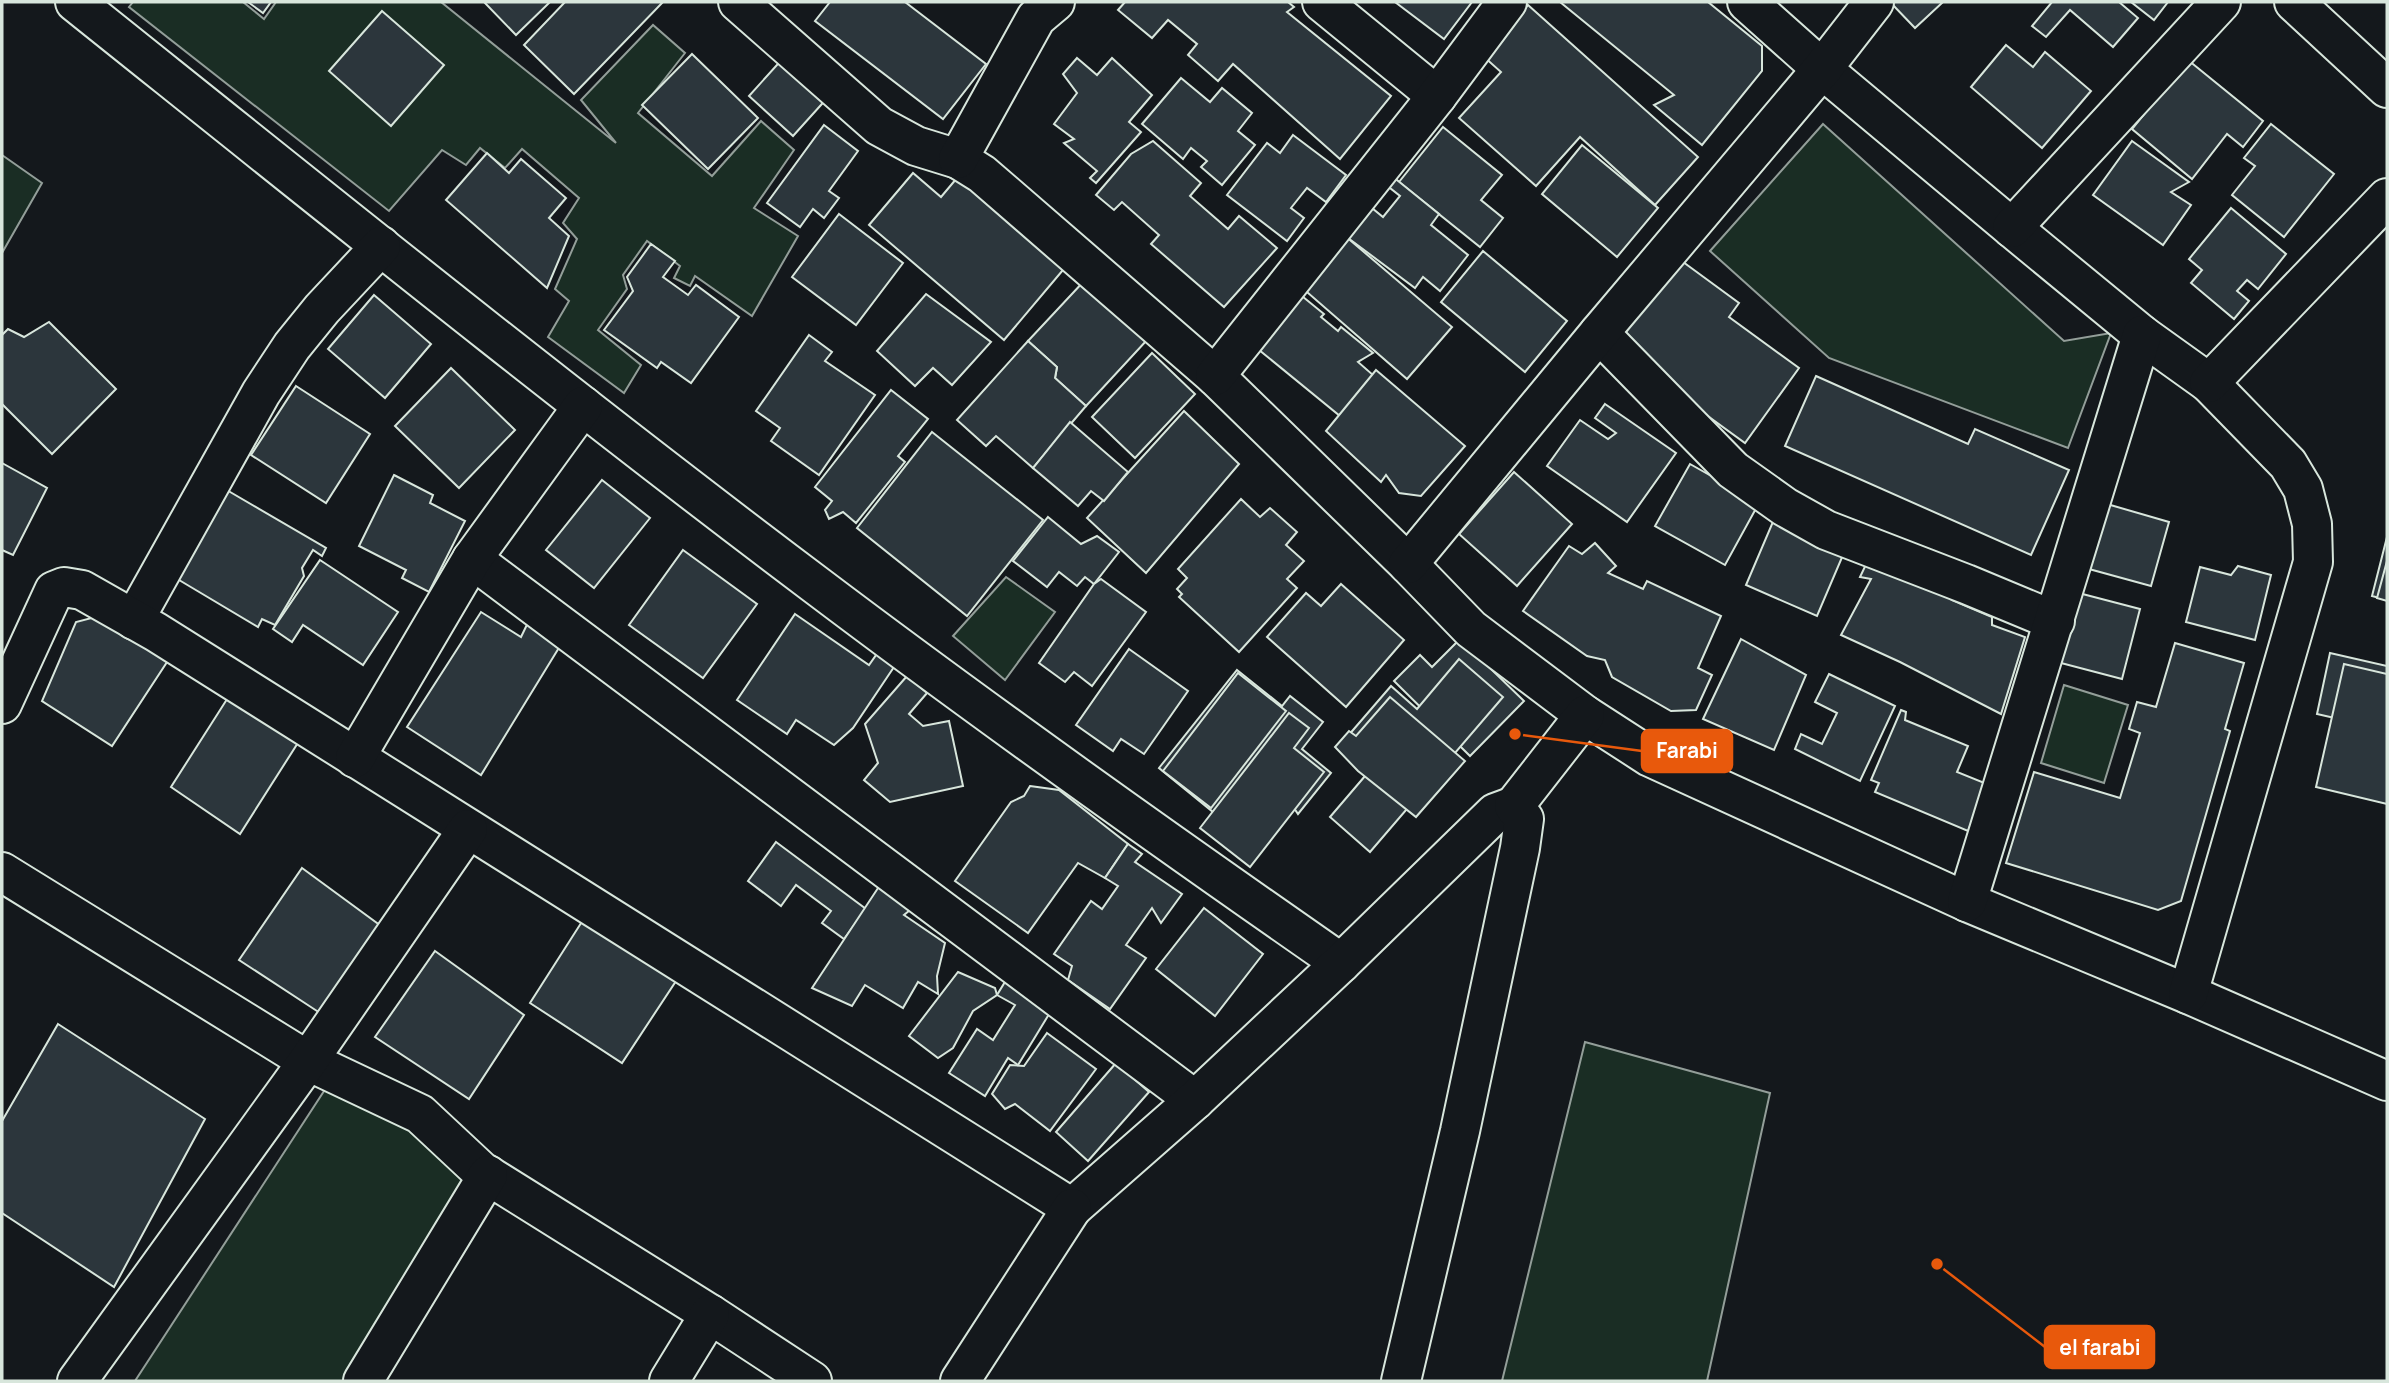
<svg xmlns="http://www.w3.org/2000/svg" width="2389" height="1383" font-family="Manrope,sans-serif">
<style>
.green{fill:#1a2d24;stroke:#939e99;stroke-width:2}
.building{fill:#2c363c;stroke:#d8e6dc;stroke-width:2}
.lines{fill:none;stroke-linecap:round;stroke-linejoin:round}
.minor-casing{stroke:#d8e6dc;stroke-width:42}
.minor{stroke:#14181c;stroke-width:38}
.leader{fill:none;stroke:#e8590c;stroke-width:2.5}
.callout-dot{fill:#e8590c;stroke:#14181c;stroke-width:2.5}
.callout{fill:#e8590c;stroke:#e8590c;stroke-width:2.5}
.callout-label{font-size:21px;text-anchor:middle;font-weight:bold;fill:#fff}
</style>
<rect width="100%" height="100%" fill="#14181c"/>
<g class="green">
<path d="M133 2H243L264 19 276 2H441L616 143 581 100 653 25 685 53 638 113 712 176 761 121 794 150 754 208 798 236 752 316 695 276 690 286 674 278 680 266 647 241 623 275 627 289 598 330 641 365 624 393 548 337 569 301 555 289 577 239 563 223 579 198 522 149 505 168 480 148 466 165 442 150 389 211 129 7Z"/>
<path d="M1823 124 2064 341 2111 333 2068 448 1829 358 1710 251Z"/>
<path d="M2 155 42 183 2 253Z"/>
<path d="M1006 577 1055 612 1005 680 953 636Z"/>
<path d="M2064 685 2128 705 2104 783 2041 763Z"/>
<path d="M1585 1042 1770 1093 1707 1381H1502Z"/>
<path d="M328 1085 420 1114 481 1171 354 1381H135Z"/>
</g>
<g class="building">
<path d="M248 2H271L263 13Z"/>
<path d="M484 2H550L516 35Z"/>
<path d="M565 2H663L574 94 524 45Z"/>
<path d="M830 2H905L986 64 943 119 815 21Z"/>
<path d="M1125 2H1288L1294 7 1287 12 1391 96 1340 159 1233 64 1218 81 1188 55 1197 44 1168 20 1152 38 1118 10Z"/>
<path d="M1395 2H1472L1444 39Z"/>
<path d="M1560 2H1708L1762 46V71L1702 145 1654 105 1674 95Z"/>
<path d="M1890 2H1943L1915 28Z"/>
<path d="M2052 2H2119L2138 18 2113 47 2070 10 2046 37 2032 26Z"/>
<path d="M2131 2H2168L2154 20Z"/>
<path d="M1528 5 1698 157 1655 205 1580 137 1536 186 1459 118 1501 72 1483 56Z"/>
<path d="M382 11 444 65 391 126 329 71Z"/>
<path d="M2006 45 2033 67 2045 52 2091 91 2042 148 1971 87Z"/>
<path d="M692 54 758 118 708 169 642 105Z"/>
<path d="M786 55 830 95 793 136 749 96Z"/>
<path d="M1077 58 1097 75 1112 58 1152 95 1129 122 1141 132 1096 183 1090 178 1097 171 1064 143 1074 139 1054 124 1077 93 1063 74Z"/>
<path d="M2188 60 2263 121 2243 147 2227 134 2192 179 2132 129Z"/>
<path d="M1181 78 1210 102 1222 88 1252 113 1238 131 1255 145 1222 185 1201 167 1207 161 1191 148 1183 159 1142 124Z"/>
<path d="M2271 124 2334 174 2284 237 2232 195 2255 166 2244 158Z"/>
<path d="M824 125 858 151 829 191 839 198 824 218 813 209 800 227 767 203Z"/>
<path d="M1443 127 1502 175 1481 200 1503 218 1480 247 1399 182Z"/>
<path d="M1293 135 1346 175 1326 202 1307 188 1291 208 1304 218 1287 241 1227 195 1267 143 1280 153Z"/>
<path d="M1153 141 1201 183 1190 196 1228 229 1239 216 1277 248 1224 307 1151 244 1159 235 1122 202 1114 210 1096 195 1131 154Z"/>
<path d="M2132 141 2189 182 2171 192 2191 205 2163 245 2093 195Z"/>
<path d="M1582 145 1658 208 1617 257 1542 194Z"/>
<path d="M487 153 509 173 521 159 566 198 549 218 569 236 547 288 446 200Z"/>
<path d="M962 172 1068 264 1004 340 869 225 913 173 941 197Z"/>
<path d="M1392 176 1439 214 1431 225 1468 255 1440 291 1423 277 1415 288 1344 235 1367 204 1383 217 1400 196 1385 184Z"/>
<path d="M2231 208 2286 254 2258 289 2247 280 2237 291 2249 301 2234 319 2191 283 2202 270 2189 259Z"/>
<path d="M839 214 903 263 856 325 792 277Z"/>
<path d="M1344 235 1452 327 1407 379 1300 286Z"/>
<path d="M651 244 675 261 663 277 688 295 696 285 739 317 691 383 661 362 657 368 604 330 633 291 627 277Z"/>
<path d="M1483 251 1567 321 1525 372 1441 302Z"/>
<path d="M1679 259 1739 303 1729 317 1799 368 1745 443 1614 348Z"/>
<path d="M1085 280 1147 340 1086 406 1055 378 1057 367 1028 341Z"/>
<path d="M1297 292 1324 314 1321 317 1338 331 1341 327 1373 353 1358 362 1373 375 1340 416 1253 345Z"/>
<path d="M926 294 991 342 952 385 933 368 915 386 877 351Z"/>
<path d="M374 295 431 344 385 398 328 349Z"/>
<path d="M49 322 116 389 52 454 2 404V335L8 329 24 337Z"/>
<path d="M809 335 832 352 825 361 875 395 819 475 771 441 780 428 756 411Z"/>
<path d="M1028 341 1057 367 1055 378 1086 406 1033 468 996 436 986 446 957 420Z"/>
<path d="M1152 353 1195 394 1135 458 1092 417Z"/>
<path d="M451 368 515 430 459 488 395 426Z"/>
<path d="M1376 370 1465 446 1421 496 1399 493 1386 475 1381 482 1326 431Z"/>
<path d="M1816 376 1968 444 1975 429 2069 470 2031 555 1785 446Z"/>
<path d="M296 386 370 434 326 503 251 455Z"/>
<path d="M891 390 928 419 898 456 905 462 856 523 843 512 829 519 825 510 832 501 815 487Z"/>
<path d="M1605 404 1676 453 1627 522 1547 466 1580 420 1608 439 1616 433 1595 418Z"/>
<path d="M1184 411 1239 464 1146 573 1087 518Z"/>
<path d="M1070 422 1128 472 1104 501 1091 491 1078 506 1033 468Z"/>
<path d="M932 432 1043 520 967 616 857 528Z"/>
<path d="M2 463 47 488 13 555 2 550Z"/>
<path d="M1690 464 1759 503 1725 565 1655 526Z"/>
<path d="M1514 472 1572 524 1517 586 1459 534Z"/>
<path d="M394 475 433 495 430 503 465 521 429 592 402 578 406 570 359 546Z"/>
<path d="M602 480 650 518 594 588 546 550Z"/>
<path d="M225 489 326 548 322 556 313 550 302 568 304 576 275 625 262 619 258 627 174 577Z"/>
<path d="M1241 499 1260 517 1270 508 1297 532 1286 545 1304 561 1287 579 1297 588 1239 652 1179 597 1182 594 1177 589 1187 578 1178 569Z"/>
<path d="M2107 504 2169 522 2151 586 2089 569Z"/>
<path d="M1048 517 1081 544 1097 536 1119 552 1094 584 1085 577 1077 586 1059 572 1047 587 1013 561Z"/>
<path d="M1775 517 1846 548 1817 616 1746 585Z"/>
<path d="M2387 537V600L2372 596Z"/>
<path d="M1595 543 1616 566 1608 573 1643 589 1647 581 1721 616 1698 668 1712 675 1696 710 1671 711 1612 677 1605 660 1587 656 1523 611 1569 546 1582 554Z"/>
<path d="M683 550 757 604 703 678 629 625Z"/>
<path d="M1870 556 1957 593 1952 600 1992 617V625L2025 637 2001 714 1900 662 1841 635 1871 579 1860 577Z"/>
<path d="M320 560 398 612 363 665 303 625 292 642 273 629Z"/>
<path d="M2387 561V601L2377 598Z"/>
<path d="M2238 566 2271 575 2255 640 2186 622 2200 567 2231 575Z"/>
<path d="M1101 579 1146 612 1092 686 1074 672 1065 682 1039 663 1094 584Z"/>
<path d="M1341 584 1404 640 1346 707 1267 637 1306 593 1321 606Z"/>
<path d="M2071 591 2140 609 2122 679 2061 663Z"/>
<path d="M535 608 568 633 481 775 407 727 481 612 521 637Z"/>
<path d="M795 614 869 665 881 648 898 661 853 728 834 745 796 720 787 734 737 700Z"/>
<path d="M103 615 169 659 112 746 42 701 76 622Z"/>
<path d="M1460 639 1524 701 1470 756 1394 681 1420 655 1432 667Z"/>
<path d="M1741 639 1806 675 1774 750 1703 719Z"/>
<path d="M2175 643 2244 663 2225 729 2230 731 2181 901 2158 910 2006 863 2034 772 2120 798 2140 733 2129 729 2137 702 2156 707Z"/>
<path d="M1129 649 1188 691 1144 754 1121 739 1113 751 1076 725Z"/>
<path d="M2330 653 2387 666V730L2317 714Z"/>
<path d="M1459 659 1503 697 1370 852 1330 817 1371 769 1341 744 1391 686 1417 709Z"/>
<path d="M2344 664 2387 674V804L2316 787Z"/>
<path d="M1237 670 1282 706 1290 696 1323 722 1302 749 1331 773 1298 814 1288 799 1295 777 1282 768 1265 790 1244 773 1213 812 1159 768Z"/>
<path d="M1238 673 1286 711 1211 808 1163 771Z"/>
<path d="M1829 674 1895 706 1860 781 1795 749 1801 734 1822 744 1837 713 1815 702Z"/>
<path d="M907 676 927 693 909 714 923 726 949 721 963 786 890 802 864 780 878 763 865 724Z"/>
<path d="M229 696 301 738 240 834 171 787Z"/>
<path d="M1390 697 1465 761 1416 817 1358 771 1335 747 1349 731 1356 736Z"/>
<path d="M1901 710 1906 712 1905 720 1968 746 1957 772 1987 784 1968 831 1875 792 1879 783 1871 780Z"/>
<path d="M1289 713 1309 728 1294 748 1324 772 1250 867 1200 828Z"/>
<path d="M1030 786 1059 790 1128 844 1105 878 1078 863 1028 933 955 881 1011 802 1024 796Z"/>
<path d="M776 842 866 909 844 939 822 923 831 911 796 885 781 906 748 881Z"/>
<path d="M1128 844 1142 854 1135 862 1182 894 1161 923 1152 908 1126 945 1146 958 1110 1009 1068 980 1072 966 1054 954 1091 901 1102 909 1118 886 1105 878Z"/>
<path d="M302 868 381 926 320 1013 239 960Z"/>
<path d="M880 885 915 906 904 915 945 943 937 976 938 994 918 982 903 1008 865 985 852 1006 812 988Z"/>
<path d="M1204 908 1263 954 1215 1016 1156 969Z"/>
<path d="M583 920 678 978 622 1063 530 1003Z"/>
<path d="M435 951 524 1015 469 1099 375 1037Z"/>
<path d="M958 972 995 988 997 995 973 1011 953 1048 938 1058 909 1036Z"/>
<path d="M1008 977 1054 1006 1018 1065 1008 1058 985 1096 949 1073 977 1029 993 1040 1015 1005 997 995Z"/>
<path d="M58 1024 205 1119 114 1287 2 1213V1121Z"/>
<path d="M1047 1033 1096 1069 1050 1131 1015 1104 1005 1109 992 1094 1010 1065 1024 1066Z"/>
<path d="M1116 1063 1149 1092 1088 1161 1056 1132Z"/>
</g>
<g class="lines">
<defs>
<g id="minor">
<path d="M75 2C320 198 565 396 816 585 988 715 1164 840 1341 963"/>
<path d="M738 2 879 126 916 146 958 159 982 174 1215 376 1408 564 1471 629 1585 715 1650 757 1967 902 2188 994 2387 1081"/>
<path d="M1322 2 1437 96"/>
<path d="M1747 2 1822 69 2012 228 2142 335 2209 383 2288 464 2303 489 2312 524 2313 562 2188 994"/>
<path d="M2294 2 2387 88"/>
<path d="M958 159 1036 18 1055 2"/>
<path d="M2012 228 2221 2"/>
<path d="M1599 333 1733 470 1785 507 1826 530 1966 584 2055 621"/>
<path d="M1215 376 1437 96 1507 2"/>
<path d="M2209 383 2387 198"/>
<path d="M472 559 1195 1100"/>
<path d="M1408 564 1599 333 1822 69 1874 2"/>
<path d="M134 620 261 393 292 346 322 309 381 246"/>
<path d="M2 704 54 591 64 587 82 590 156 632 1072 1208 1195 1100 1341 963 1495 813 1514 806"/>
<path d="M355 758 472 559 583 406"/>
<path d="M2 872 308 1061 420 1114 481 1171 710 1314 812 1381"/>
<path d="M1967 902 2142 335"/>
<path d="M77 1381 308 1061 468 829"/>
<path d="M363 1381 488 1175"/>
<path d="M669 1381 710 1314"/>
<path d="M960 1381 1072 1208"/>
<path d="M1401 1381 1460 1131 1520 848 1524 819 1514 806 1585 715"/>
</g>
</defs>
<use href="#minor" class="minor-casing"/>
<use href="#minor" class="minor"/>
</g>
<path class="leader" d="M1515 734L1642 751M1937 1264L2045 1347"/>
<g class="callout-dot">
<circle cx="1515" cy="734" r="7"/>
<circle cx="1937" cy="1264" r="7"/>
</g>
<g class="callout">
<rect x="1642" y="730" width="90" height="42" rx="7"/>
<rect x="2045" y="1326" width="109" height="42" rx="7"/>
</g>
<g class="callout-label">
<text x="1687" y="758">Farabi</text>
<text x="2100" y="1355">el farabi</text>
</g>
<rect width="2389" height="1383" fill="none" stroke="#d8e6dc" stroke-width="7"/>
</svg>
